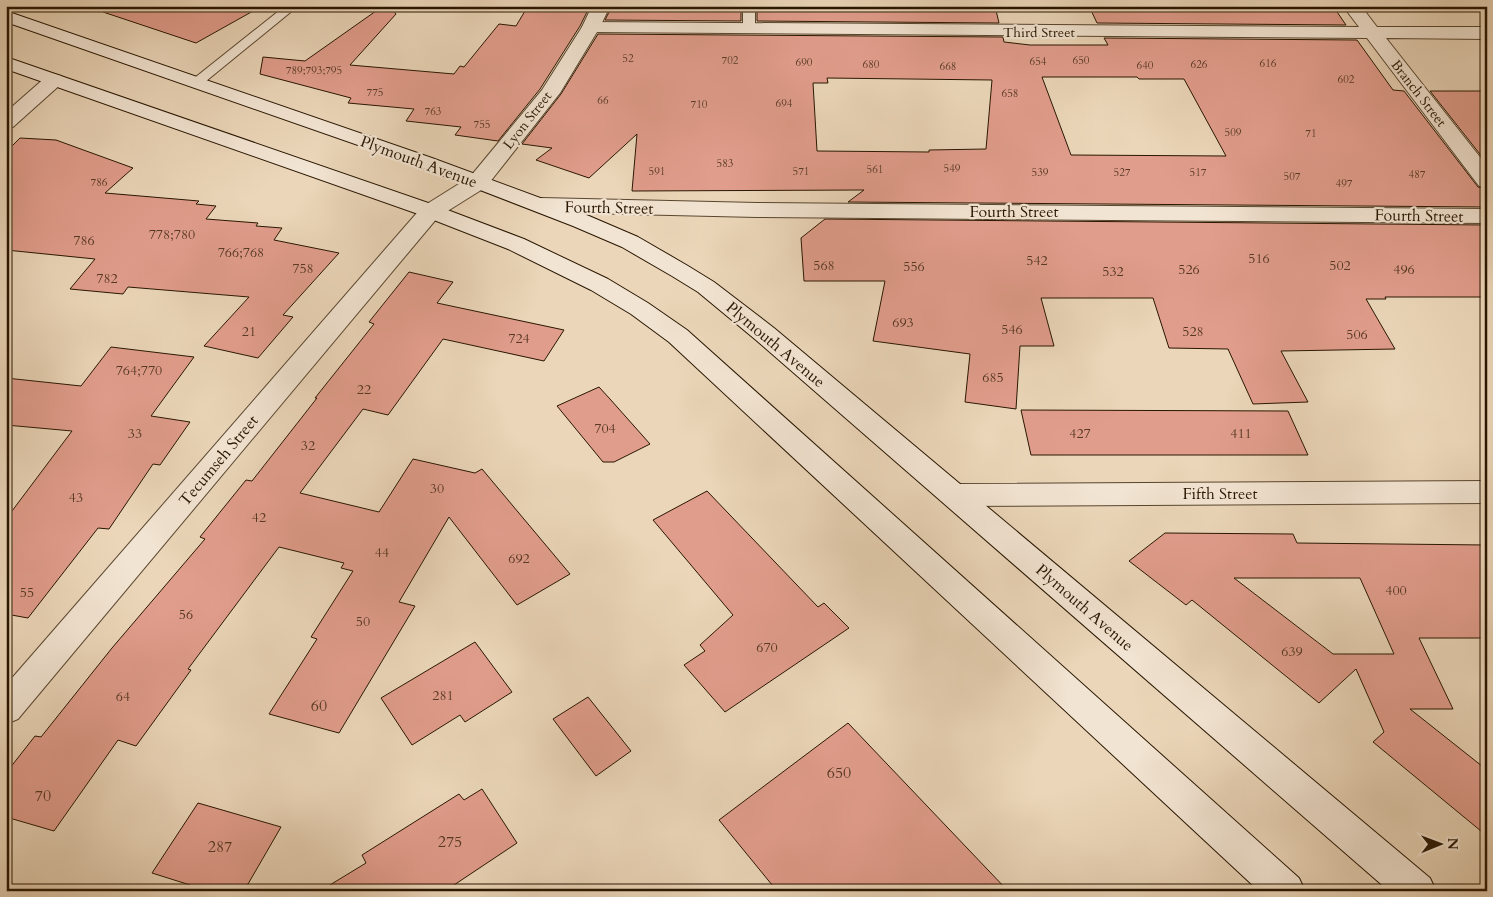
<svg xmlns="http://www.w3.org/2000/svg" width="1493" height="897" viewBox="0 0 1493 897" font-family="Cardo,serif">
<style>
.building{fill:#e19d8c;stroke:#281601;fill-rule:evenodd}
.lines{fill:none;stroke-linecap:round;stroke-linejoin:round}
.service-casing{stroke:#59462f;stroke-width:2}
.minor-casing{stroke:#59462f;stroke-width:2}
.tertiary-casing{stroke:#59462f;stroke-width:2}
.secondary-casing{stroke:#281601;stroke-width:2}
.service{fill:#f2e4d2;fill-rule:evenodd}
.minor{fill:#f2e4d2;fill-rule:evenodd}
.tertiary{fill:#f2e4d2;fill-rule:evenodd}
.secondary{fill:#f2e4d2;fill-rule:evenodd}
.labels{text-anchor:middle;stroke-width:4.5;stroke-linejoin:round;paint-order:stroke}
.far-number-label{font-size:11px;fill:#563824}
.far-street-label{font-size:14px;fill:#281601;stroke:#f2e4d2}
.number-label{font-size:14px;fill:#563824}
.street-label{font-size:16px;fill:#281601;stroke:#f2e4d2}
.near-number-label{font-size:16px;fill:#563824}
</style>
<rect width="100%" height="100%" fill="#ebd6b9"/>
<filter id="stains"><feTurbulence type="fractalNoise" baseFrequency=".004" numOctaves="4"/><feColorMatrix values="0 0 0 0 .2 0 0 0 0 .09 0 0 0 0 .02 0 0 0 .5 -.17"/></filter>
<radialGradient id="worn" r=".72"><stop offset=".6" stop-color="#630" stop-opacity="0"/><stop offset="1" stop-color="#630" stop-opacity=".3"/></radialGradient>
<g class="building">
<path d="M104,6H262L196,43L103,12Z"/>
<path d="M383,6H389L396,14L350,65L454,74L460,66L464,67L499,24L516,26L528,6H590L580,26L540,89L498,141L455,135L461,127L406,121L414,109L348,103L351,98L260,74L263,57L305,61Z"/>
<path d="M612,6H741V21L605,20Z"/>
<path d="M757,6H995L999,23L757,21Z"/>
<path d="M1089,6H1333L1346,25L1097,23Z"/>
<path d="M598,34L1003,37L1004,42L1030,45H1108L1104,38L1357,40L1393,90L1404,91L1478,187L1487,189V207L848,202L864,190L632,191L637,134L589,178L536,160L552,148L522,144L561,94ZM1042,77H1137L1139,79H1184L1226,156L1071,155ZM827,78L992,80L986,149L929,150V152L817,151L813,83H828Z"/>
<path d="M1430,91H1487V163Z"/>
<path d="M20,138L56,140L133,168L105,193L199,201L196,204L216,206L206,219L258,223L256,226L282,228L274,240L339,253L283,315L293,317L258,358L204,346L249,297L128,287L123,294L70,289L95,259L6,250V152Z"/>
<path d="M825,219L1487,225V297H1385L1386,299H1366L1395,349L1281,351L1308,402L1253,404L1228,349L1169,348L1153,298H1041L1054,346H1020L1016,409L965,402L970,354L873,341L885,281H804L801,238Z"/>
<path d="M409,272L453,282L437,303L564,330L544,361L443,339L388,415L363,409L300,493L379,512L413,459L475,473L482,469L570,574L517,605L449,517L399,602L415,606L339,733L269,714L317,639L311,637L353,571L341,568L344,563L279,547L188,669L191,670L136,746L118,740L54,831L6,817V773L35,736L41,737L112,648L205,539L200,537L246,480L252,481L317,398H315L374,324L369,322Z"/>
<path d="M111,347L194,357L151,416L190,422L160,465L153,464L109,529L98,528L28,618L6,614V519L72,431L6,425V378L81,386Z"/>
<path d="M599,387L610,399L650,444L614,462H603L557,406Z"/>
<path d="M1021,410L1288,411L1308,455H1031Z"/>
<path d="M707,491L818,607L824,603L849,628L725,712L684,665L705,651L700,645L733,615L653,520Z"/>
<path d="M1165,533L1293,534L1297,543L1487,545V638H1419L1453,709H1410L1487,770V836L1373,742L1384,732L1356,669L1319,703L1192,600L1186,605L1129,561ZM1234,578H1360L1394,654H1333Z"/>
<path d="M475,642L512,692L465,722L460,715L412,745L381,698Z"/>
<path d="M588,697L631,751L596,776L553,719Z"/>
<path d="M848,723L1008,891H777L719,820Z"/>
<path d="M482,789L517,843L445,891H320L366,863L362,855L459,794L464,800Z"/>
<path d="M198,803L281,827L244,891H209L152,873Z"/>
</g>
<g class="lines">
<defs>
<g id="service">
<path d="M285,6H298L200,86H192L190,83L192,80Z"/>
<path d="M743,6H755V29L753,31L749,32L743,29Z"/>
</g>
<g id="minor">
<path d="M1343,6H1361L1377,27H1487V39L1386,38L1487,166V187L1479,186L1367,38L591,32L585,31L582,27L585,23L591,22L1359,27Z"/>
<path d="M54,74L61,76L64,80L61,84L13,127L6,129V112L47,76Z"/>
<path d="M541,198L757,203L1487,209V223L757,217L541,212L533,210L530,205L533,200Z"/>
<path d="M430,205L438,207L441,212L438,217L18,719L6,724V685L422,207Z"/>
<path d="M1487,481V503L954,506L944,503L940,495L944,487L954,484Z"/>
</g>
<path id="tertiary" d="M592,6H610L600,27L560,93L486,187L438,217L430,219L422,217L419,212L422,207L470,177L542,90L582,27Z"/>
<g id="secondary">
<path d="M6,11L432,158L589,216L638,237L688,266L714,282L774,328L1430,878L1436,891H1389L756,340L698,292L672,276L622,247L573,226L418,166L6,22Z"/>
<path d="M6,57L437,206L524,239L608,279L648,303L687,330L1299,878L1305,891H1259L669,342L631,314L591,290L508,249L421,215L6,69Z"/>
</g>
</defs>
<use href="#service" class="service-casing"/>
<use href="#minor" class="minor-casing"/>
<use href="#tertiary" class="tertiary-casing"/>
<use href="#secondary" class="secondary-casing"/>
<use href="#service" class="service"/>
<use href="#minor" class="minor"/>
<use href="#tertiary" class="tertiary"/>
<use href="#secondary" class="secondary"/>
</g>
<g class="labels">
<g class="far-number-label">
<text x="628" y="62">52</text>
<text x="730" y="64">702</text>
<text x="1081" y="64">650</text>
<text x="1038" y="65">654</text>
<text x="804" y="66">690</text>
<text x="1268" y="67">616</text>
<text x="871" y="68">680</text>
<text x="1199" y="68">626</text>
<text x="1145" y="69">640</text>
<text x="948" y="70">668</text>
<text x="314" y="74">789;793;795</text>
<text x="1346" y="83">602</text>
<text x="375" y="96">775</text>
<text x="1010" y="97">658</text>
<text x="603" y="104">66</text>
<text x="784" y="107">694</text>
<text x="699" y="108">710</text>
<text x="433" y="115">763</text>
<text x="482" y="128">755</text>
<text x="1233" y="136">509</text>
<text x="1311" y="137">71</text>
<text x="725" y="167">583</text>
<text x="952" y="172">549</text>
<text x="875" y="173">561</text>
<text x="657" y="175">591</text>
<text x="801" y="175">571</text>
<text x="1040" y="176">539</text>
<text x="1122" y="176">527</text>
<text x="1198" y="176">517</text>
<text x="1417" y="178">487</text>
<text x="1292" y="180">507</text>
<text x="99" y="186">786</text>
<text x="1344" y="187">497</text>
</g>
<g class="far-street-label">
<text x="1039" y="37">Third Street</text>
<text transform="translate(1419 93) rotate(52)" y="5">Branch Street</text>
<text transform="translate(527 120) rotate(-52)" y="5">Lyon Street</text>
</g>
<g class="number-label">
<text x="172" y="239">778;780</text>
<text x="84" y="245">786</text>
<text x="241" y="257">766;768</text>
<text x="1259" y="263">516</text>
<text x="1037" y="265">542</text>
<text x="824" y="270">568</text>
<text x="1340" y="270">502</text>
<text x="914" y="271">556</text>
<text x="303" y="273">758</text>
<text x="1189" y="274">526</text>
<text x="1404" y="274">496</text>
<text x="1113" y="276">532</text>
<text x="107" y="283">782</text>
<text x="903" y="327">693</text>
<text x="1012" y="334">546</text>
<text x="249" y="336">21</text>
<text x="1193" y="336">528</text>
<text x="1357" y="339">506</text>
<text x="519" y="343">724</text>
<text x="139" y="375">764;770</text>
<text x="993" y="382">685</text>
<text x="364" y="394">22</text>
<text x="605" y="433">704</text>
<text x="135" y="438">33</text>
<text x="1080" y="438">427</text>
<text x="1241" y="438">411</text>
<text x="308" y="450">32</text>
<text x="437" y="493">30</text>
<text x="76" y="502">43</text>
<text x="259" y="522">42</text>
<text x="382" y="557">44</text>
<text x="519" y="563">692</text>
<text x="1396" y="595">400</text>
<text x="27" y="597">55</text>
<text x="186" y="619">56</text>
<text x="363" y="626">50</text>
<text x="767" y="652">670</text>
<text x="1292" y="656">639</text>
<text x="443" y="700">281</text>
<text x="123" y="701">64</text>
</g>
<g class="street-label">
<text transform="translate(419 161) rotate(20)" y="6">Plymouth Avenue</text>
<text transform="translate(609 207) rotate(1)" y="6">Fourth Street</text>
<text x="1014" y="217">Fourth Street</text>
<text transform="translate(1419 215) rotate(1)" y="6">Fourth Street</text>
<text transform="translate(776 344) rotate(40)" y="6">Plymouth Avenue</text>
<text transform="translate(218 460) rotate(-50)" y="6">Tecumseh Street</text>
<text x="1220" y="499">Fifth Street</text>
<text transform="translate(1085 607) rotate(41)" y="6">Plymouth Avenue</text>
</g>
<g class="near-number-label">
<text x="319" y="711">60</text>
<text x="839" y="778">650</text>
<text x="43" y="801">70</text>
<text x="450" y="847">275</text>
<text x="220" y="852">287</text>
</g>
</g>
<rect width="1493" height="897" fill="none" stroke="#ebd6b9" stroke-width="25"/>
<rect x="8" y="8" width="1478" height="882" fill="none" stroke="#281601" stroke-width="2.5"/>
<rect x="12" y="12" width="1468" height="872" fill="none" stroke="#281601"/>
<g transform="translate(1440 844) rotate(89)" stroke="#f2e4d2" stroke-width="4" paint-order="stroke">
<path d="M0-4L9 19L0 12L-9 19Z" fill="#281601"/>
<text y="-8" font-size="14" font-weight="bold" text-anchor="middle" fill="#281601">N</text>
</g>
<rect width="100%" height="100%" filter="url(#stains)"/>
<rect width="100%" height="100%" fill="url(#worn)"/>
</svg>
